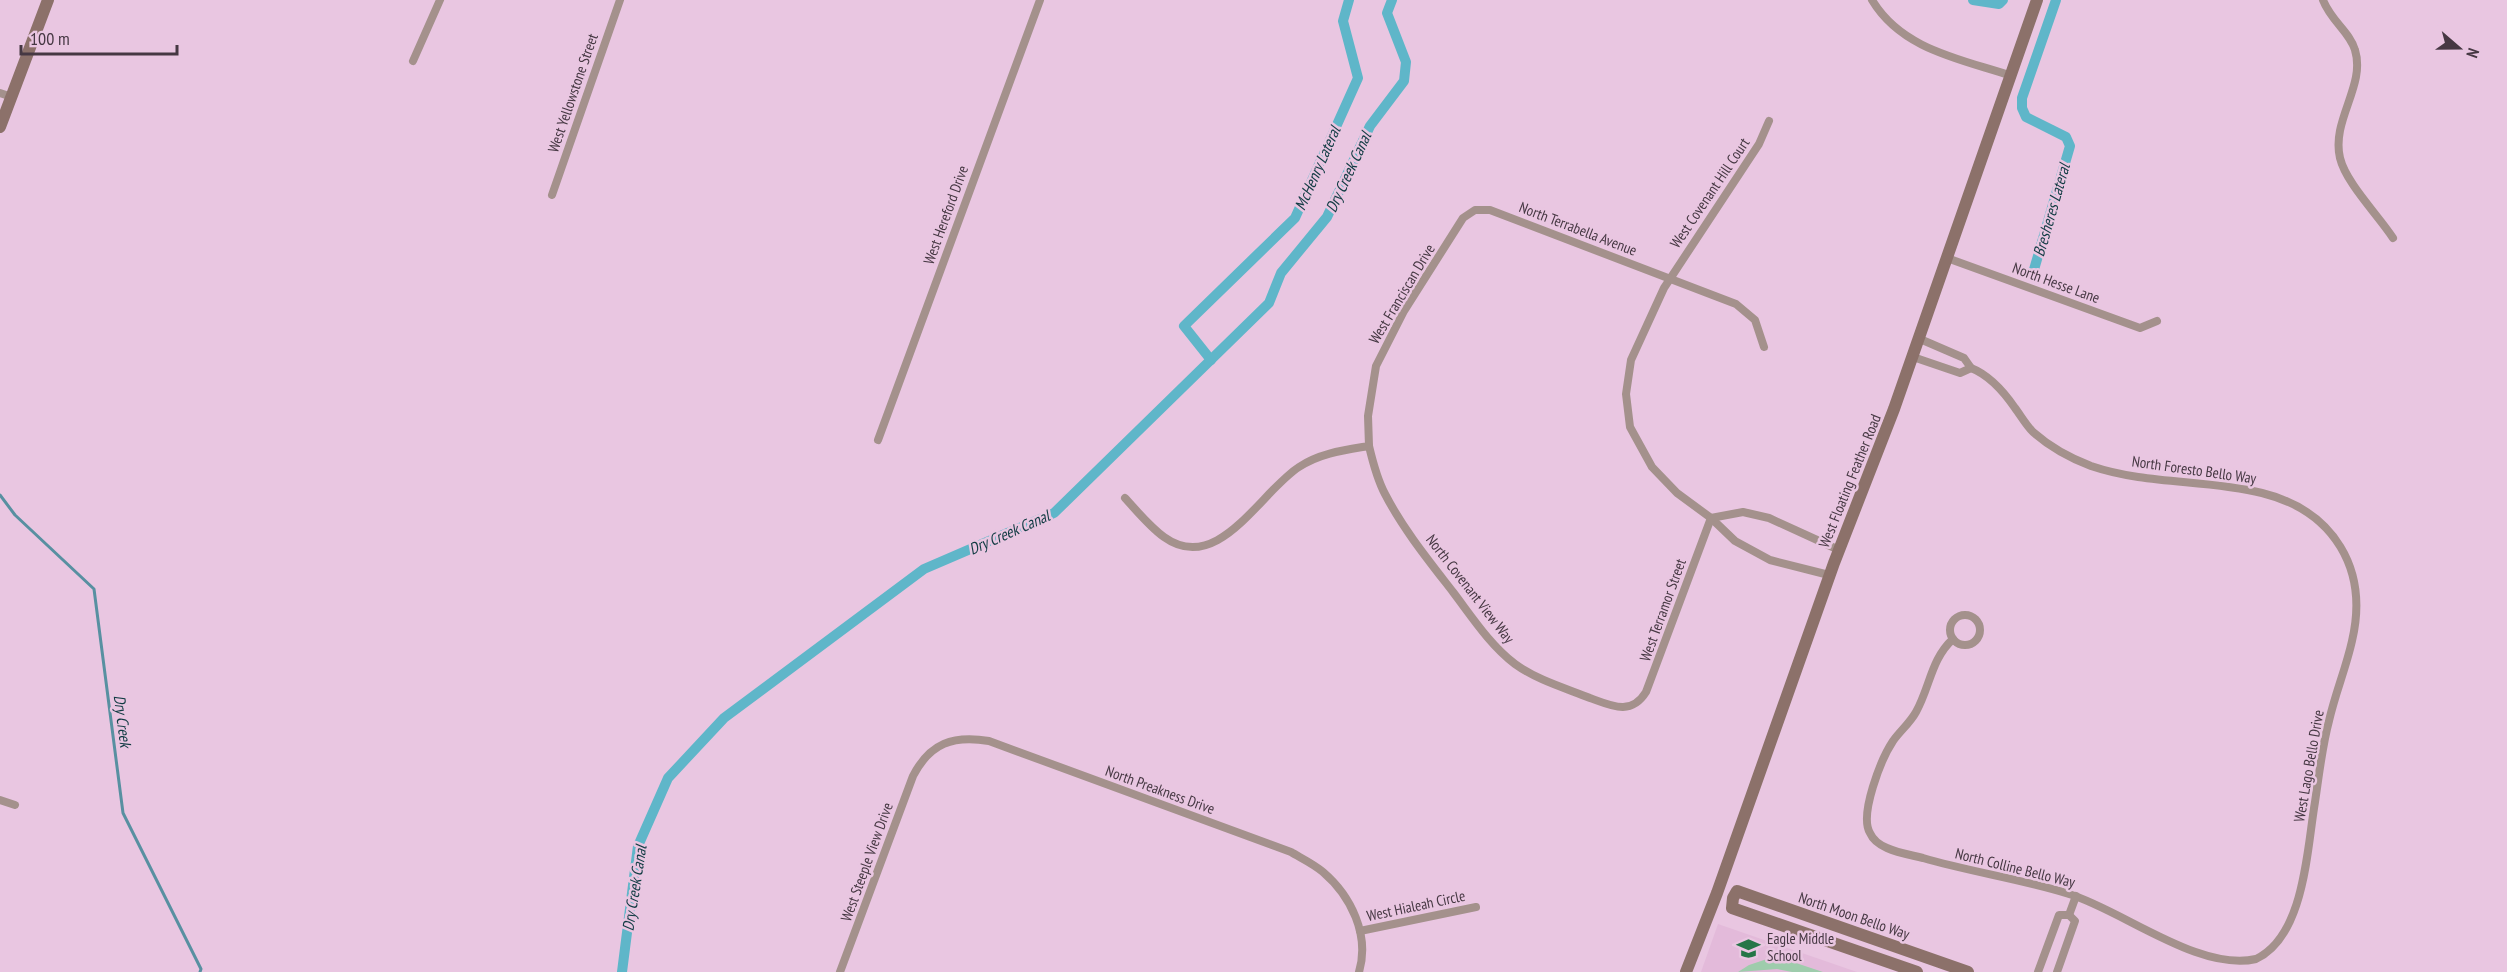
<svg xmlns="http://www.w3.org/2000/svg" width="2507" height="972" viewBox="0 0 2507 972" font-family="'PT Sans Narrow',sans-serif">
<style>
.built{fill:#e3bada}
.grass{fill:#9eccac}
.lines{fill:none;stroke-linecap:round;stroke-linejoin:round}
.stream{stroke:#5890a1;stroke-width:3}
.canal{stroke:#5fb6c9;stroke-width:10}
.street{stroke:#a4918c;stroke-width:8}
.secondary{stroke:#8c716a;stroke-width:12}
.labels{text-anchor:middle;stroke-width:5;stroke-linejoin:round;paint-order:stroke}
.street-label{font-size:15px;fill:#463843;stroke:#e9c6e1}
.poi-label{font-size:15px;fill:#463843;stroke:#e9c6e1;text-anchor:start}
.water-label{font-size:16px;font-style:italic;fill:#113b43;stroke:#e9c6e1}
</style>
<rect width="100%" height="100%" fill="#e9c6e1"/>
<path class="built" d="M1718,924L1857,972H1701Z"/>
<path class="grass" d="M1767,959L1787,960L1823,972H1792L1777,969L1738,972L1749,965Z"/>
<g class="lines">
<path class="stream" d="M0,495L15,515L94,589L123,813L201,969L200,972"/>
<g class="canal">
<path d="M1973,0L1999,4L2003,0"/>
<path d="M2033,273L2070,146L2066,137L2026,117L2022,108V98L2056,0"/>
<path d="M1211,360L1184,326L1295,218L1358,78L1343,21L1349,0"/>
<path d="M622,972L638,846L668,778L724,718L924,569L1054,513L1269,303L1281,273L1327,217L1370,126L1404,81L1406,62L1387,13L1392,0"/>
</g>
<g class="street">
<path d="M1872,0C1902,50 1961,59 2012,76"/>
<path d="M2323,0C2331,21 2350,32 2355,50C2366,86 2331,120 2340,158C2346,183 2378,215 2393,238"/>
<path d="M413,61L440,0"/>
<path d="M0,93L12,97"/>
<path d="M1769,121L1759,144L1664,288L1631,360L1626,394L1630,427L1652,467L1677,493L1711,518L1735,541L1770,560L1829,575"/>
<path d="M552,195L620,0"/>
<path d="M1947,258L2140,328L2157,321"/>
<path d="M1913,357L1960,373L1971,368L1964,358L1920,339"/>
<path d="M878,440L1040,0"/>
<path d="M1369,446C1373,463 1377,479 1385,494C1403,529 1429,561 1453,592C1472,617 1490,645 1515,664C1537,680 1565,688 1590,698C1612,706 1631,716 1646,692L1711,518"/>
<path d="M1125,498C1137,511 1150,527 1164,537C1218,576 1260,492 1299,467C1320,453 1345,450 1369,446L1368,416L1376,366L1404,311L1463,218L1475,210H1490L1736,304L1755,320L1764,347"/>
<path d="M1711,518L1743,512L1769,518L1839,550"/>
<circle cx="1965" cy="630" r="15"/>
<path d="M1953,639C1931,659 1930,687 1916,712C1910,723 1900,731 1893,741C1881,759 1859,815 1870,833C1873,840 1880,845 1887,848C1898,853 1911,855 1923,858C1971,872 2021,879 2069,894C2122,910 2199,972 2256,959C2305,936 2307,848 2315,802C2319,775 2322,747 2329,721C2335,694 2346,668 2352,641C2369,569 2334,511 2262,493C2205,479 2147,485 2091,466C2070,458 2050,447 2033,432C2026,425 2021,416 2015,408C2004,392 1989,375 1971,368"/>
<path d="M0,800L15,805"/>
<path d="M2069,915L2076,896"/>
<path d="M1360,931L1476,907"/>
<path d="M840,972L913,776C930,743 953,735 989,741L1291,852C1301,858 1314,864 1323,872C1351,896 1370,935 1359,972"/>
<path d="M2038,972L2059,915H2069"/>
<path d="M2057,972L2075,921L2069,915"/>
</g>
<g class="secondary">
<path d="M0,127L48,0"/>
<path d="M1686,972L1717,893L1834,563L1894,409L2037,0"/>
<path d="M1917,972L1732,908L1733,898L1737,891L1968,972"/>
</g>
</g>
<defs>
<symbol id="school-bare" viewBox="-9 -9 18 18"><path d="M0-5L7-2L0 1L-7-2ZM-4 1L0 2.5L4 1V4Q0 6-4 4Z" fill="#257647" stroke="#e9c6e1" stroke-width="2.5" paint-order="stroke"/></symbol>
</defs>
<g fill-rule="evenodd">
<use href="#school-bare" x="1732" y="932" width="33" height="33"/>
</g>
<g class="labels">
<g class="street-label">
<text transform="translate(573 93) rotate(-71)" y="5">West Yellowstone Street</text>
<text transform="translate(1710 193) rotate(-56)" y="5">West Covenant Hill Court</text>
<text transform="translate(946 215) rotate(-70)" y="5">West Hereford Drive</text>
<text transform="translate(1578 229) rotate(21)" y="5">North Terrabella Avenue</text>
<text transform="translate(2056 283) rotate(20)" y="5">North Hesse Lane</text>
<text transform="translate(1402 294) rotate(-59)" y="5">West Franciscan Drive</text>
<text transform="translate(2194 470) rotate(8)" y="5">North Foresto Bello Way</text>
<text transform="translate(1850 481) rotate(-68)" y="5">West Floating Feather Road</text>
<text transform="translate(1470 589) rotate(52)" y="5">North Covenant View Way</text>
<text transform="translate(1663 610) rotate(-70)" y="5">West Terramor Street</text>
<text transform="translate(2309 766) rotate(-80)" y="5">West Lago Bello Drive</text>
<text transform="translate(1160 790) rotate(20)" y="5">North Preakness Drive</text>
<text transform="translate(867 862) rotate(-70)" y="5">West Steeple View Drive</text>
<text transform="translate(2015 868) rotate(14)" y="5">North Colline Bello Way</text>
<text transform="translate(1416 906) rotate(-12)" y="5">West Hialeah Circle</text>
<text transform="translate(1854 916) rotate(19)" y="5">North Moon Bello Way</text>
</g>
<g class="poi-label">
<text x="1767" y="944">Eagle Middle<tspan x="1767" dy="17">School</tspan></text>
</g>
<g class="water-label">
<text transform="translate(1317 168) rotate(-66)" y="6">McHenry Lateral</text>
<text transform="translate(1348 172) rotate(-65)" y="6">Dry Creek Canal</text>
<text transform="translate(2051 210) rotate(-74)" y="6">Bresheres Lateral</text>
<text transform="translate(1009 532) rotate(-24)" y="6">Dry Creek Canal</text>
<text transform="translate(123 721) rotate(83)" y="6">Dry Creek</text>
<text transform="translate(634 888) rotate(-81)" y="6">Dry Creek Canal</text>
</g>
</g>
<g transform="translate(2459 48) rotate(110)" stroke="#e9c6e1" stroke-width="4.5" paint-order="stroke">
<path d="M0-4.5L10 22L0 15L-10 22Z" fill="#463843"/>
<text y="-9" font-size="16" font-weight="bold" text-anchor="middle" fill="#463843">N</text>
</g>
<path d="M21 45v9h156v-9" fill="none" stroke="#463843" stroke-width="3"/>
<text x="30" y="45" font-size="18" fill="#463843" stroke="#e9c6e1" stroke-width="4.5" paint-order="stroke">100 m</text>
</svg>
